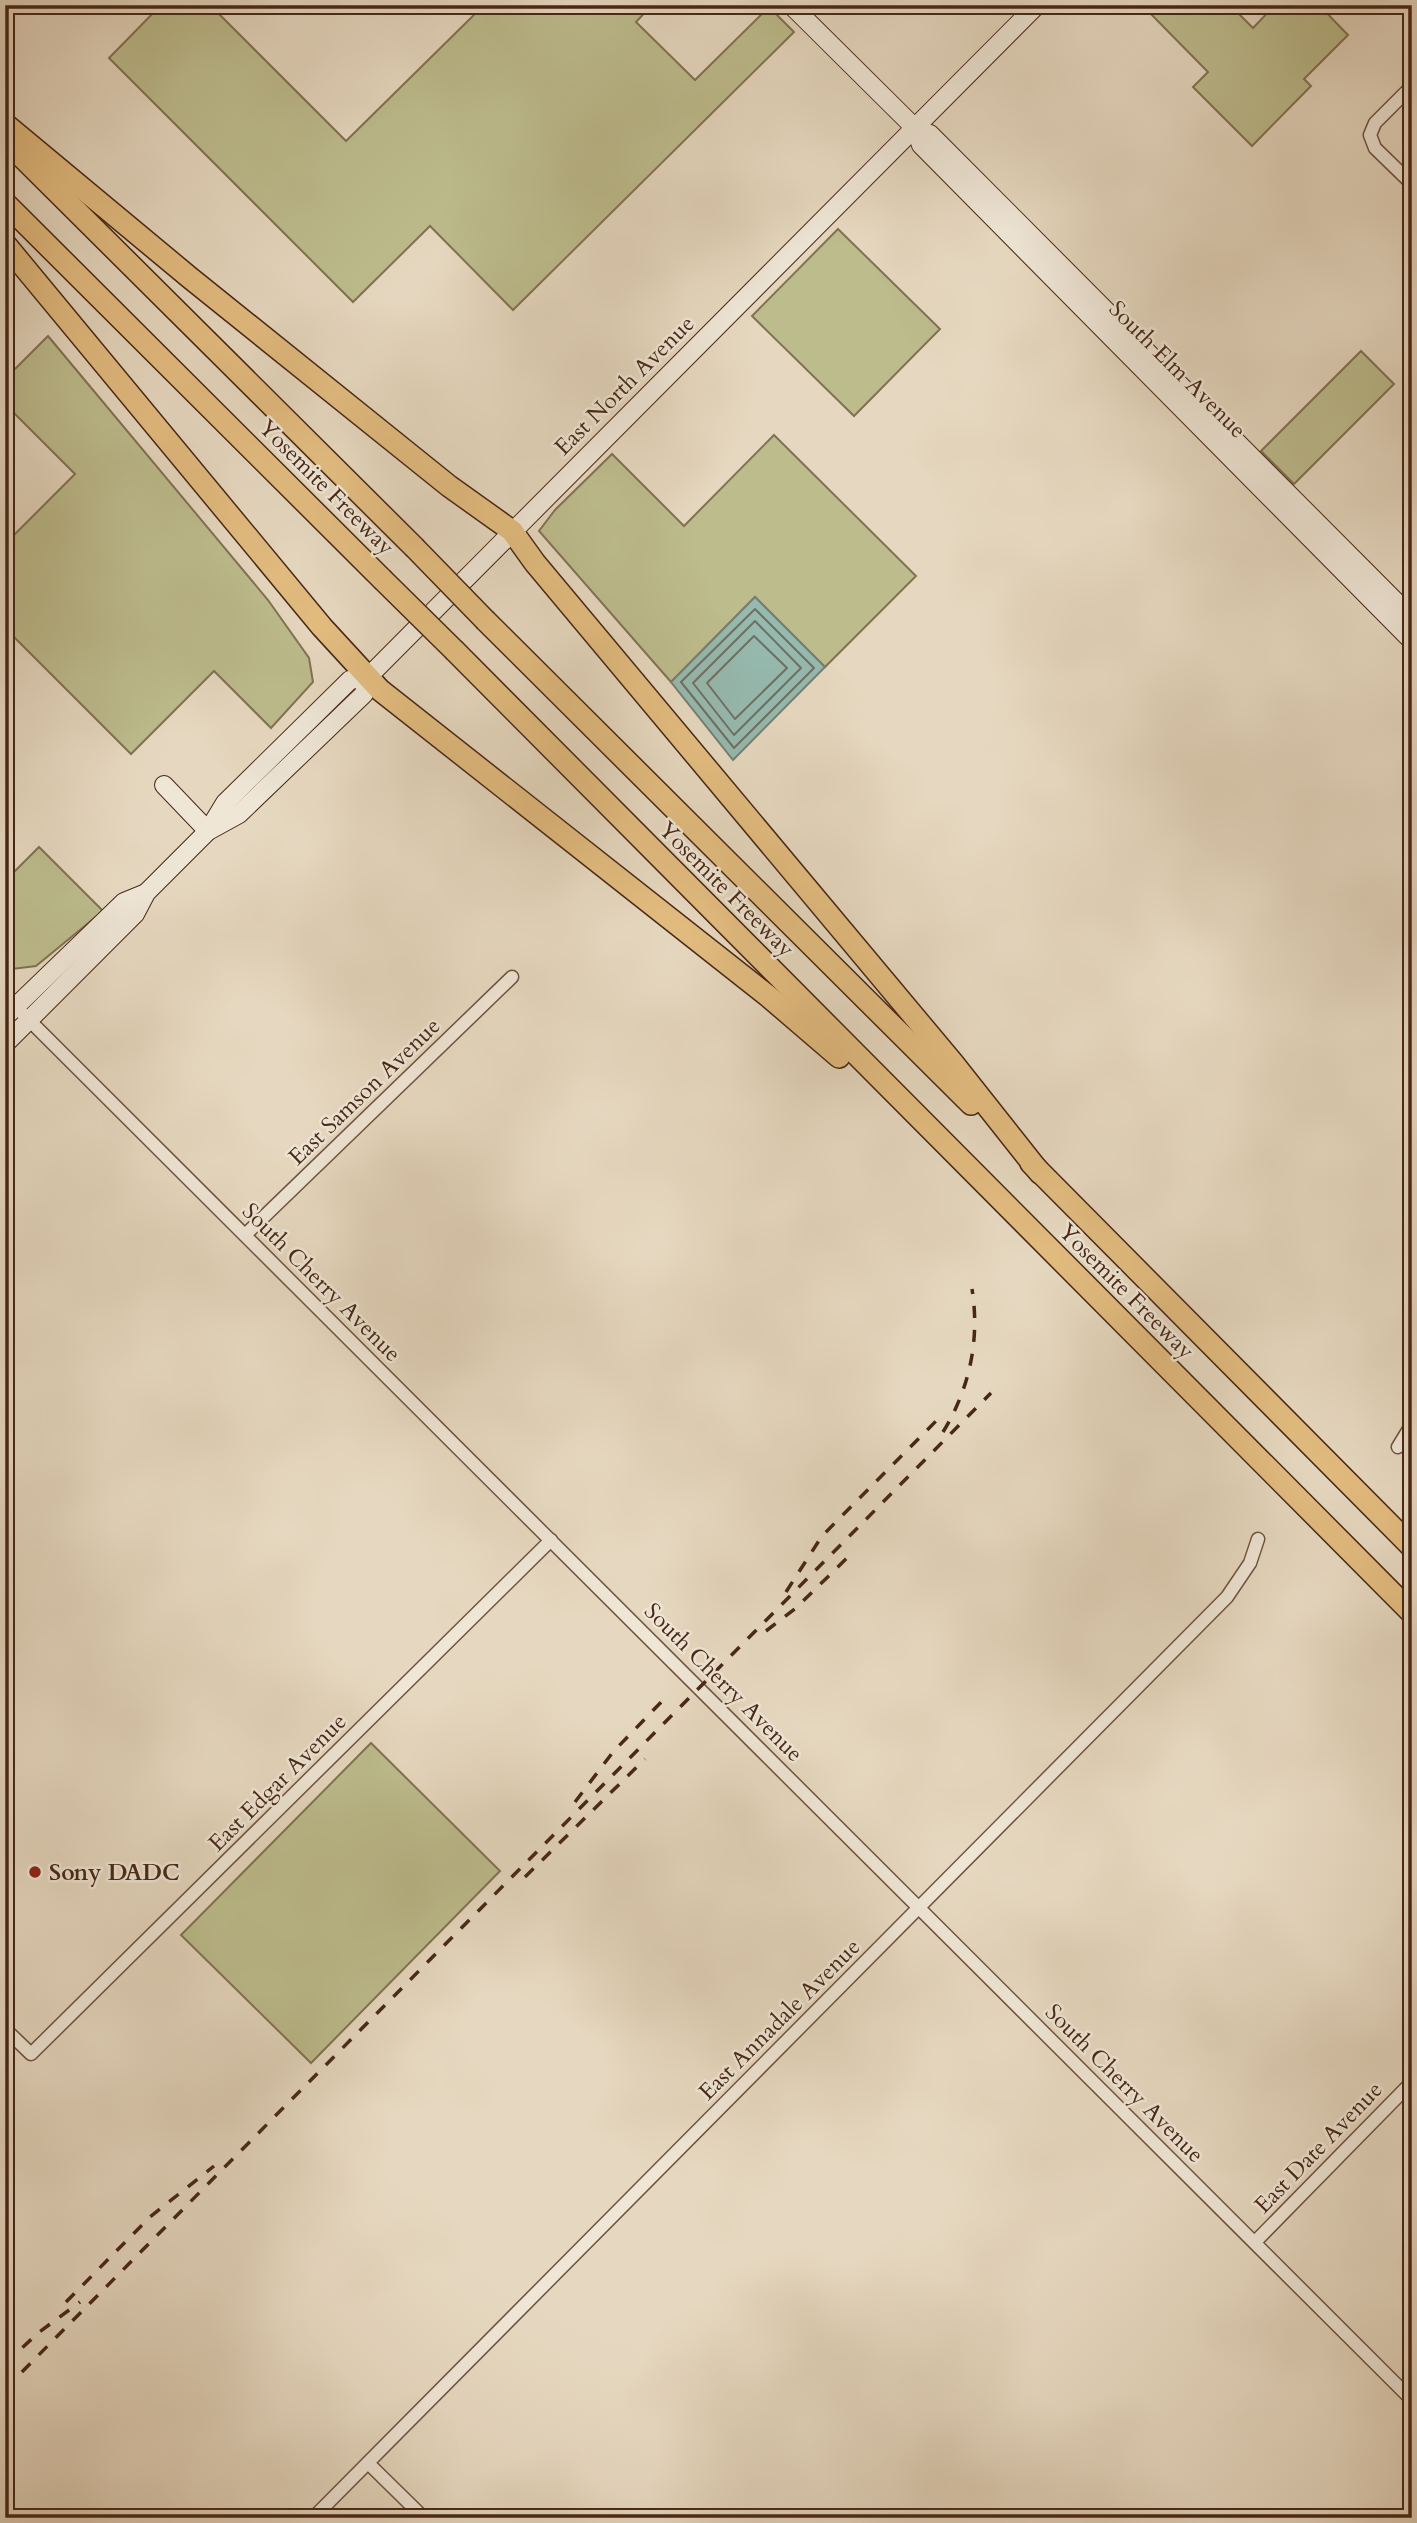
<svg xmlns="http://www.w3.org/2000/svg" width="1417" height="2523" viewBox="0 0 1417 2523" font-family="Cardo,serif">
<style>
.green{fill:#bdbc8d;stroke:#827252;stroke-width:2}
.water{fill:#96bab0;stroke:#767f73;stroke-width:2}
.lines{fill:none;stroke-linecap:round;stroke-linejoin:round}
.shore{stroke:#6e7064;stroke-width:2}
.street-casing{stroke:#6f5341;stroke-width:15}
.secondary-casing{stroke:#472717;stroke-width:20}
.highway-casing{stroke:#472717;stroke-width:24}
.street{stroke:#efe6d6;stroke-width:12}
.secondary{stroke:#efe6d6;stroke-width:18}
.highway{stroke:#e3bc80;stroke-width:21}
.rail{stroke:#472717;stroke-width:3.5;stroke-dasharray:12 12;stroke-linecap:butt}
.highway-bridge-casing{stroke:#472717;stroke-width:24;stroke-linecap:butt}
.highway-bridge{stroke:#e3bc80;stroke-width:21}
.poi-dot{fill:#8f2418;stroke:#efe6d6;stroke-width:2.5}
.labels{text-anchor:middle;stroke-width:5;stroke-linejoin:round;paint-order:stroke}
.street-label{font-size:23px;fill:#472717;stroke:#efe6d6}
.poi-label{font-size:23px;font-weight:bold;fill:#472717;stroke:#efe6d6;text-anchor:start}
</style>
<rect width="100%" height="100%" fill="#e6d8c0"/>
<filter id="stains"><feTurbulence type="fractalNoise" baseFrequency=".00286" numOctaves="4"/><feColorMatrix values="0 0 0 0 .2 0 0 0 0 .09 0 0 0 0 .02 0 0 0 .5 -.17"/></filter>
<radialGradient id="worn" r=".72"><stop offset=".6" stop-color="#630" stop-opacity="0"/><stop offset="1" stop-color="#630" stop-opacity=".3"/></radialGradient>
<g class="green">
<path d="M161,5H210L346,141L484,5H652L636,22L695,80L769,7L794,32L513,310L430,226L353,302L109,58Z"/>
<path d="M1142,5H1230L1253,28L1275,5H1319L1348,35L1304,79L1311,86L1252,146L1193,87L1208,72Z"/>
<path d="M838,229L940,329L854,416L752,316Z"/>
<path d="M48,336L268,600L309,658L313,682L271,728L214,671L131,754L5,628V544L75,474L5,404V379Z"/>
<path d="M1361,351L1394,384L1294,484L1261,451Z"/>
<path d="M774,435L916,576L825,667L755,597L671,682L539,531L555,510L612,454L684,526Z"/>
<path d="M39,847L103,911L36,966L12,969L5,963V881Z"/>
<path d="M371,1743L500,1871L311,2063L181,1935Z"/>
</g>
<path class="water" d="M755,597L825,667L733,760L671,682Z"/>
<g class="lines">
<g class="shore">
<path d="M755,609L814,668L734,748L681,682Z"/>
<path d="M755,621L801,668L734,735L693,683Z"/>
<path d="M754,636L787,668L735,719L707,683Z"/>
</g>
<defs>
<g id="street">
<path d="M1412,86L1375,123L1370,135L1375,148L1412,184"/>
<path d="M5,996L1412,2400"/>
<path d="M245,1235L512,977"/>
<path d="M1398,1447L1412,1424"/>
<path d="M5,2029L31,2054L551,1540"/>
<path d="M1255,2242L1412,2082"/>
<path d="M368,2463L424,2518"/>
<path d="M313,2518L1227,1597L1250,1563L1258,1539"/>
</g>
<g id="secondary">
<path d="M791,5L915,128L930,134L1412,618"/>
<path d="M915,128L921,145L1412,641"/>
<path d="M164,785L208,831L239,814L364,694L368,677L1037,5"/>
<path d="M5,1017L124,902L146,893"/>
<path d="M5,1044L135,914L146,893L208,831L225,803L350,680L368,677"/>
</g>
<g id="highway">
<path d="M5,124L189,277L449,486L512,531L535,563L953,1063L1040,1173"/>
<path d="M16,151L414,547"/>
<path d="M5,203L382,579"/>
<path d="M5,244L322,627L380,690L768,996L839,1057"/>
<path d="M486,621L971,1104"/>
<path d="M455,651L1412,1613"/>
<path d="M1031,1163L1412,1547"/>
</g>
</defs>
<use href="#street" class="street-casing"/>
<use href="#secondary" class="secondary-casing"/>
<use href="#highway" class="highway-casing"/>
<use href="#street" class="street"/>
<use href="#secondary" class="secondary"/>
<use href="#highway" class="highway"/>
<g class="rail">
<path d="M943,1432C970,1388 980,1339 972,1289"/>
<path d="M786,1592L822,1536L942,1415"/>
<path d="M766,1631L796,1608L848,1557"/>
<path d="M575,1802L613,1752L668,1695"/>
<path d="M525,1877L645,1759"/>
<path d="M66,2302L150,2217L214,2166"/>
<path d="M5,2364L38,2333L80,2302"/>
<path d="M5,2389L991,1393"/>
</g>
<defs>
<g id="highway-bridge">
<path d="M414,547L486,621"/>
<path d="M382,579L455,651"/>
</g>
</defs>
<use href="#highway-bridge" class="highway-bridge-casing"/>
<use href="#highway-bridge" class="highway-bridge"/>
</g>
<circle class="poi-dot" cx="35" cy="1872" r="7"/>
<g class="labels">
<g class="street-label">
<text transform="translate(1178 369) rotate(45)" y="8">South Elm Avenue</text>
<text transform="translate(624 385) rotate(-45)" y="8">East North Avenue</text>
<text transform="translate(327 487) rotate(45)" y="8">Yosemite Freeway</text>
<text transform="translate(727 889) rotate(45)" y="8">Yosemite Freeway</text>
<text transform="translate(364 1091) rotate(-44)" y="8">East Samson Avenue</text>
<text transform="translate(322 1282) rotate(45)" y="8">South Cherry Avenue</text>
<text transform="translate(1127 1291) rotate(45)" y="8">Yosemite Freeway</text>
<text transform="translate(724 1682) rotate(45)" y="8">South Cherry Avenue</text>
<text transform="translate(277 1782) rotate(-45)" y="8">East Edgar Avenue</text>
<text transform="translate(779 2019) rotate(-45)" y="8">East Annadale Avenue</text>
<text transform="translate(1125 2083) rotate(45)" y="8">South Cherry Avenue</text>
<text transform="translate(1318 2147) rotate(-46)" y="8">East Date Avenue</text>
</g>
<g class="poi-label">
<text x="49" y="1880">Sony DADC</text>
</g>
</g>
<rect width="1417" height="2523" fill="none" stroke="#e6d8c0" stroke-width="28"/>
<rect x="7" y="7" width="1403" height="2509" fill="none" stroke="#472717" stroke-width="3.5"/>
<rect x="14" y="14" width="1389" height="2495" fill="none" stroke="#472717" stroke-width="2"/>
<rect width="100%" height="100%" filter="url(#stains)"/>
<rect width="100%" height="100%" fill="url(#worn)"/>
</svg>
